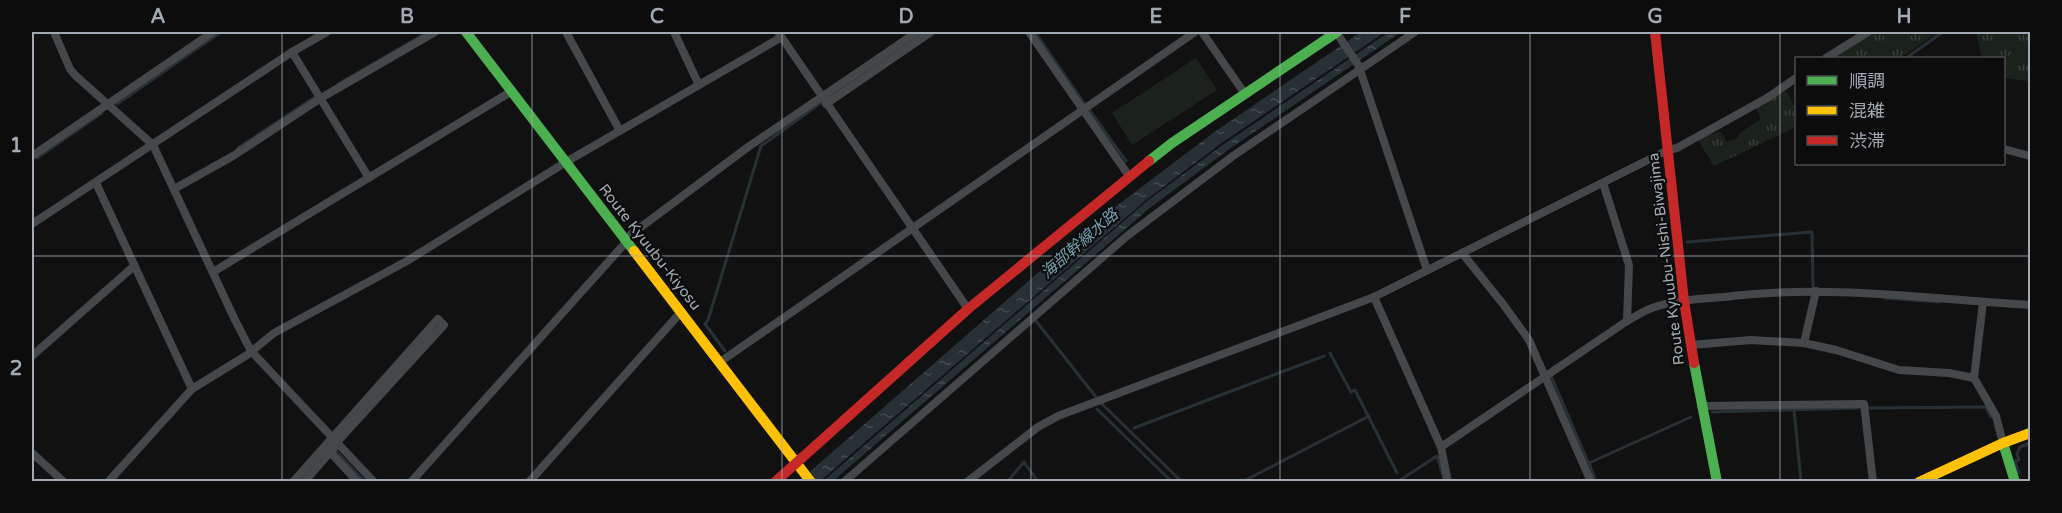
<svg xmlns="http://www.w3.org/2000/svg" width="2062" height="513" viewBox="0 0 2062 513" font-family="'Varela Round','Noto Sans JP',sans-serif">
<style>
.grass{fill:url(#grass-tufts)}
.green{fill:#1b221c}
.water{fill:url(#water-ripples)}
.lines{fill:none;stroke-linecap:round;stroke-linejoin:round}
.stream{stroke:#273135;stroke-width:3}
.street{stroke:#45484a;stroke-width:8}
.fast{stroke:#4caf50;stroke-width:10}
.slow{stroke:#ffc107;stroke-width:10}
.jam{stroke:#c62828;stroke-width:10}
.grid{fill:none;stroke:#a1aab3;stroke-width:1.5;stroke-opacity:0.55}
.labels{text-anchor:middle;stroke-width:4.5;stroke-linejoin:round;paint-order:stroke}
.street-label{font-size:15px;fill:#a1aab3;stroke:#0c0c0d}
.water-label{font-size:16px;font-style:italic;fill:#77a0b0;stroke:#0c0c0d}
.neatline{fill:none;stroke:#a1aab3;stroke-width:2}
.grid-label{font-size:20px;text-anchor:middle;font-weight:bold;fill:#a1aab3}
</style>
<defs>
<pattern id="grass-tufts" width="24" height="20" patternUnits="userSpaceOnUse" patternTransform="scale(1.5)"><rect width="24" height="20" fill="#1b221c"/><path d="M3 7l-1-3M5 7V3M7 7l1-3M15 17l-1-3M17 17v-4M19 17l1-3" fill="none" stroke="#393f3b"/></pattern>
<pattern id="water-ripples" width="26" height="14" patternUnits="userSpaceOnUse" patternTransform="scale(1.5)"><rect width="26" height="14" fill="#273135"/><path d="M2 4q2-2 4 0t4 0M15 11q2-2 4 0t4 0" fill="none" stroke="#434c50"/></pattern>
</defs>
<rect width="100%" height="100%" fill="#111112"/>
<g class="grass">
<path d="M1873,32H1939L1900,58H1832Z"/>
<path d="M1976,32H2030L2029,81L2004,78V58H1982Z"/>
<path d="M1783,91L1787,92L1796,110V127L1714,166L1698,140L1700,138L1718,132H1721L1727,142L1738,138L1740,133L1761,119L1756,107Z"/>
</g>
<path class="green" d="M1196,58L1217,90L1132,145L1112,113Z"/>
<g class="water">
<path d="M1361,32H1385L1223,142L1146,200L820,481L798,482L1102,217L1213,133Z"/>
<path d="M1389,32H1401L1228,150L1151,207L833,481L822,482L1147,201L1224,144Z"/>
</g>
<g class="lines">
<g class="stream">
<path d="M1035,32L1084,103"/>
<path d="M1906,58L1943,32"/>
<path d="M338,84L428,32"/>
<path d="M827,98L925,32"/>
<path d="M117,104L221,32"/>
<path d="M1090,111L1126,161"/>
<path d="M238,148L315,97"/>
<path d="M37,158L102,113"/>
<path d="M1687,242L1812,232L1813,287"/>
<path d="M1885,298L1939,302"/>
<path d="M1036,321L1096,397"/>
<path d="M725,351L705,324L708,320L761,146L822,102"/>
<path d="M1330,353L1351,392L1355,390L1397,473"/>
<path d="M402,365L433,330"/>
<path d="M1551,376L1588,462"/>
<path d="M1101,403L1182,482"/>
<path d="M1868,408L1986,407L1991,417"/>
<path d="M1097,409L1172,482"/>
<path d="M1794,409L1801,482"/>
<path d="M1712,412L1857,408"/>
<path d="M1134,428L1324,356"/>
<path d="M333,448L365,482"/>
<path d="M2019,473L2015,461L2019,460L2017,454L2020,447L2030,443"/>
<path d="M1007,482L1024,462L1038,482"/>
<path d="M1242,482L1369,416"/>
<path d="M1397,482L1437,456L1445,482"/>
<path d="M1596,482L1589,463L1691,417"/>
</g>
<g class="street">
<path d="M54,32L70,69L75,75L153,145L235,320L251,351L374,482"/>
<path d="M566,32L620,131"/>
<path d="M674,32L699,85"/>
<path d="M778,32L968,309"/>
<path d="M1029,32L1129,176"/>
<path d="M1202,32L1245,94"/>
<path d="M1336,32L1361,69"/>
<path d="M292,52L369,178"/>
<path d="M1826,58L1868,32"/>
<path d="M1360,70L1427,270"/>
<path d="M826,104L931,32"/>
<path d="M2004,149L2030,156"/>
<path d="M32,156L213,32"/>
<path d="M96,183L192,389"/>
<path d="M1603,183L1629,265L1627,321"/>
<path d="M174,189L233,156L321,98L435,32"/>
<path d="M32,224L292,52L327,32"/>
<path d="M625,239L748,147L917,32"/>
<path d="M1462,253L1503,304L1529,340L1591,482"/>
<path d="M213,272L512,91"/>
<path d="M1374,297L1441,447L1448,482"/>
<path d="M1983,302L1974,378L1996,416L2003,443"/>
<path d="M1804,343L1816,291"/>
<path d="M1691,345L1751,340L1804,343L1836,350L1899,370L1949,373L1974,378"/>
<path d="M32,356L134,266"/>
<path d="M720,362L1195,32"/>
<path d="M1701,406L1864,404L1873,482"/>
<path d="M1441,447L1627,321C1635,317 1643,311 1652,308C1674,300 1700,299 1724,297C1826,284 1928,299 2030,305"/>
<path d="M330,452L358,482"/>
<path d="M32,453L64,482"/>
<path d="M108,482L192,389L247,355L274,333L407,261L566,162L780,38"/>
<path d="M293,482L438,319L444,325L337,442"/>
<path d="M304,482L338,443"/>
<path d="M411,482L627,241"/>
<path d="M529,482L681,312"/>
<path d="M844,482L1127,236L1233,156L1415,32"/>
<path d="M967,482L1038,427L1058,416L1374,297L1668,150L1677,148L1767,98L1796,78"/>
</g>
<g class="fast">
<path d="M466,32L634,251"/>
<path d="M1149,161L1172,143L1337,32"/>
<path d="M1694,363L1717,482"/>
<path d="M2003,443L2015,482"/>
</g>
<g class="slow">
<path d="M634,251L811,482"/>
<path d="M1919,482L2003,443L2030,433"/>
</g>
<g class="jam">
<path d="M1655,32L1684,301L1694,363"/>
<path d="M775,482L968,309L1149,161"/>
</g>
</g>
<path class="grid" d="M282,32V482M532,32V482M782,32V482M1031,32V482M1280,32V482M1530,32V482M1780,32V482M32,256H2030"/>
<g class="labels">
<g class="street-label">
<text transform="translate(650 247) rotate(52)" y="5">Route Kyuubu-Kiyosu</text>
<text transform="translate(1666 259) rotate(-97)" y="5">Route Kyuubu-Nishi-Biwajima</text>
</g>
<g class="water-label">
<text transform="translate(1079 243) rotate(-41)" y="6">海部幹線水路</text>
</g>
</g>
<rect width="2062" height="513" fill="none" stroke="#0c0c0d" stroke-width="66"/>
<rect x="1795" y="57" width="210" height="108" fill="#0c0c0d" stroke="#484b4f" stroke-width="1.5"/>
<rect x="1807" y="76" width="30" height="9" fill="#4caf50" stroke="#484b4f" stroke-width="1.5"/>
<text x="1849" y="87" font-size="18" fill="#a1aab3">順調</text>
<rect x="1807" y="106" width="30" height="9" fill="#ffc107" stroke="#484b4f" stroke-width="1.5"/>
<text x="1849" y="117" font-size="18" fill="#a1aab3">混雑</text>
<rect x="1807" y="136" width="30" height="9" fill="#c62828" stroke="#484b4f" stroke-width="1.5"/>
<text x="1849" y="147" font-size="18" fill="#a1aab3">渋滞</text>
<rect x="33" y="33" width="1996" height="447" class="neatline"/>
<g class="grid-label">
<text x="158" y="23">A</text>
<text x="407" y="23">B</text>
<text x="657" y="23">C</text>
<text x="906" y="23">D</text>
<text x="1156" y="23">E</text>
<text x="1405" y="23">F</text>
<text x="1655" y="23">G</text>
<text x="1904" y="23">H</text>
<text x="16" y="152">1</text>
<text x="16" y="375">2</text>
</g>
</svg>
